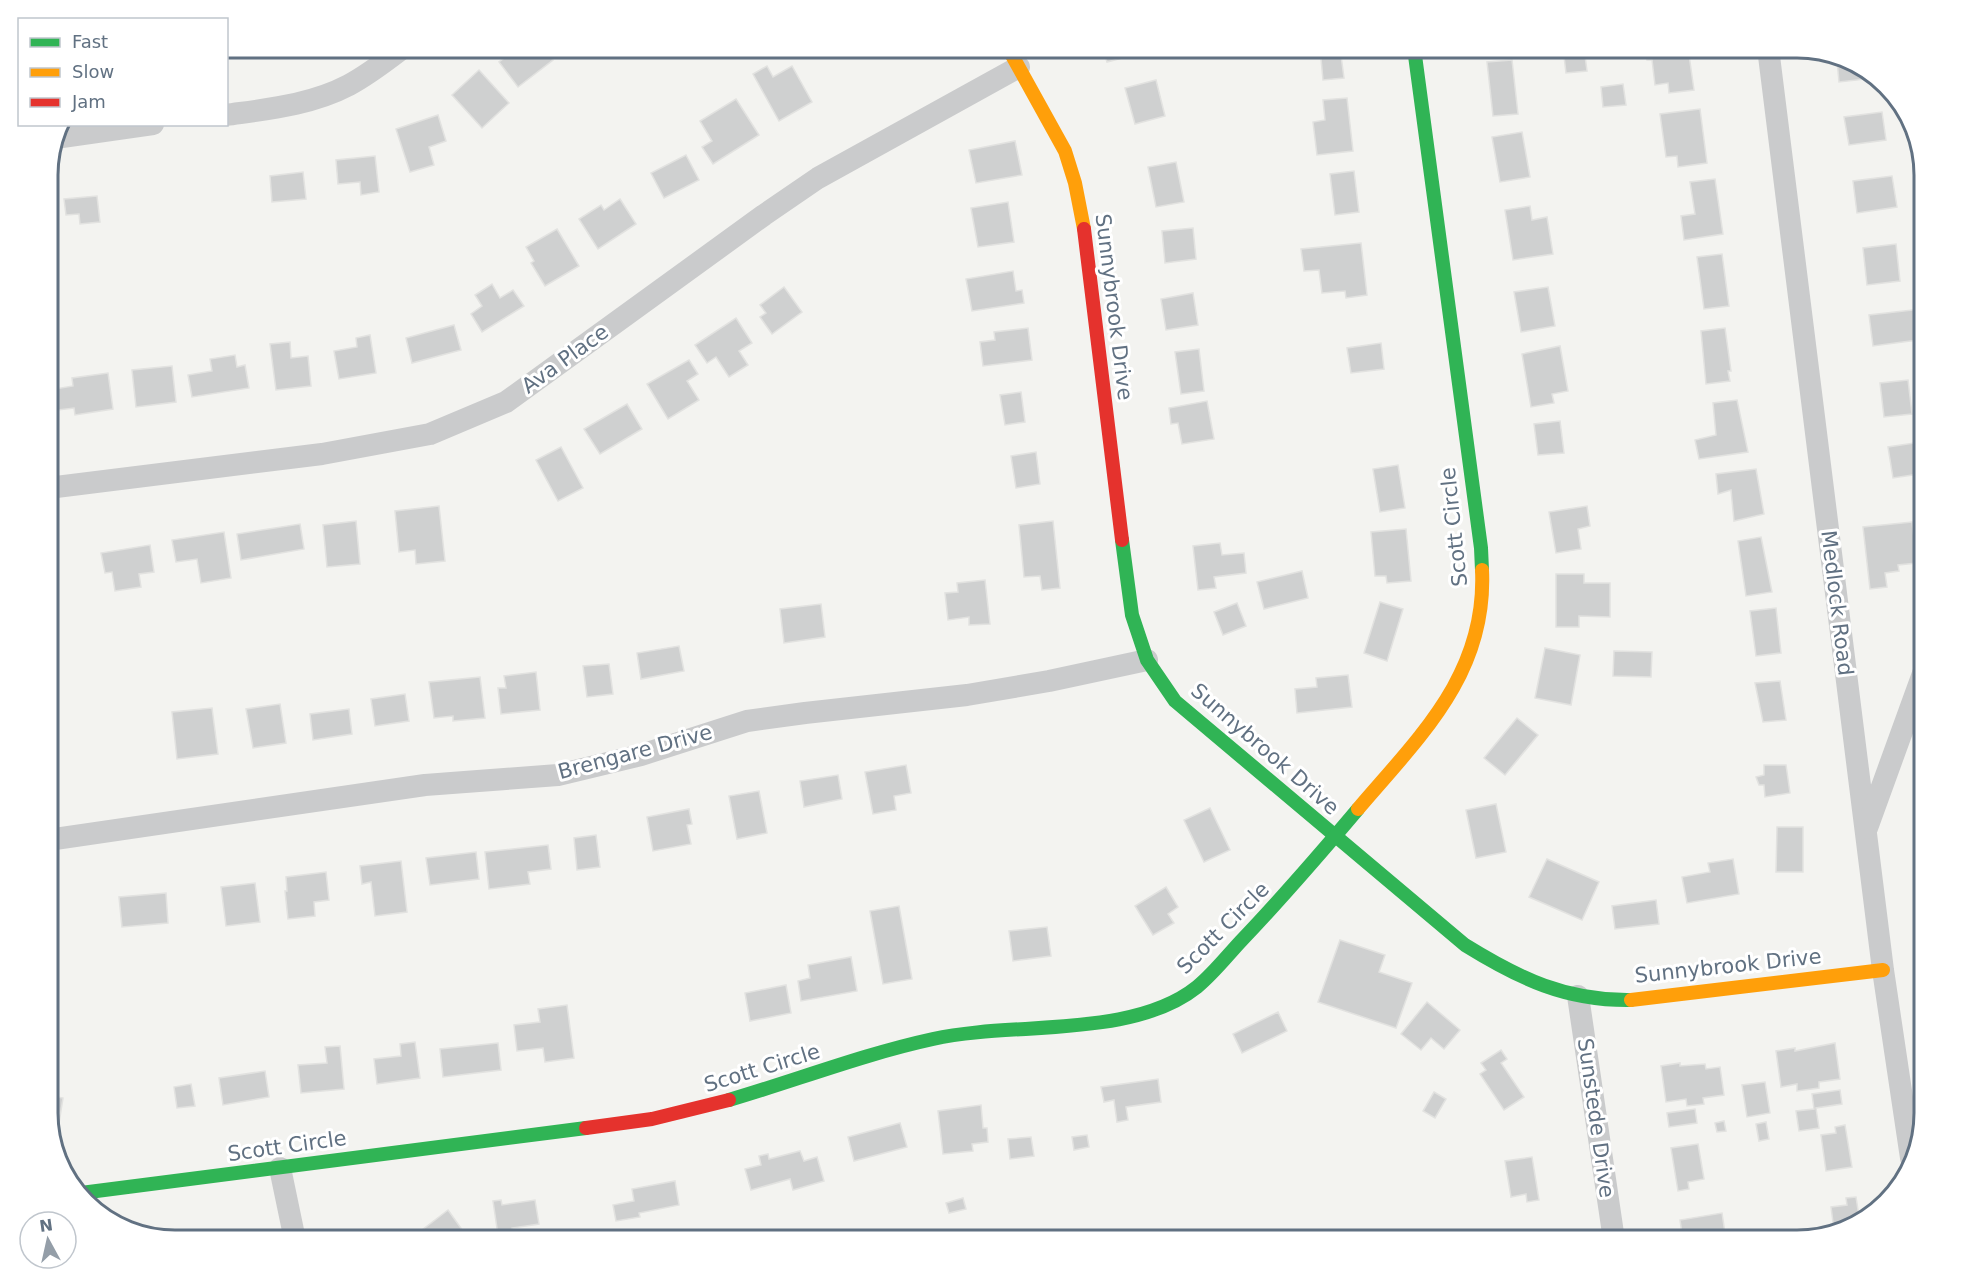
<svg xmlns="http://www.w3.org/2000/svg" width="1973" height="1288" viewBox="0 0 1973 1288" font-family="'DejaVu Sans',sans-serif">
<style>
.building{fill:#cfd0d0;stroke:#e2e2e0;stroke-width:1.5}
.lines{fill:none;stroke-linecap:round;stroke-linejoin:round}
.street{stroke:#cacbcc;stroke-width:22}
.fast{stroke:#30b455;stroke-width:14}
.slow{stroke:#ff9f0a;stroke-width:14}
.jam{stroke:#e5322d;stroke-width:14}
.labels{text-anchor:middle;stroke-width:6;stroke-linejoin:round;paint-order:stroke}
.street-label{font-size:21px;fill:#617182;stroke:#fff}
.rim{fill:none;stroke:#617182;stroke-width:3}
</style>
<rect width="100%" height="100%" fill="#f3f3f0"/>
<g class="building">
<path d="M517,48H544L553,60L518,87L499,62Z"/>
<path d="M1103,48H1148L1149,51L1107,62Z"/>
<path d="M1320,48H1340L1344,78L1323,80Z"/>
<path d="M1563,48H1584L1587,71L1566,73Z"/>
<path d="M1645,48H1688L1694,90L1669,93L1668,83L1655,85L1652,60H1647Z"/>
<path d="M1512,60L1518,114L1493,116L1487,62Z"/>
<path d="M1837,60L1868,69L1875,78L1839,82Z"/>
<path d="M767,66L773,77L792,66L812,102L779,121L753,74Z"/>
<path d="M479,70L509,103L482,128L452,95Z"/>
<path d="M1156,80L1165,116L1135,124L1125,88Z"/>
<path d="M1623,84L1626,105L1603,107L1601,87Z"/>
<path d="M1347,98L1353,151L1317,155L1313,122L1325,120L1323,100Z"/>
<path d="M736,99L759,135L713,164L702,147L712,141L700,121Z"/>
<path d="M1700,109L1707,163L1678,167L1677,156L1666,157L1660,114Z"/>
<path d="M1882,112L1886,140L1849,145L1844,117Z"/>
<path d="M438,115L446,141L429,147L434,165L410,172L396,129Z"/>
<path d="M1522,132L1530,177L1500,182L1492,137Z"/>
<path d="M1015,141L1022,175L976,183L969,150Z"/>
<path d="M686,155L699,180L664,198L651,173Z"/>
<path d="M375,156L379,192L361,195L360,182L338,184L336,160Z"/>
<path d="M1176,162L1184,202L1156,207L1148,167Z"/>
<path d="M1354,171L1359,212L1335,215L1330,174Z"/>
<path d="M303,172L306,199L272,202L270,176Z"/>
<path d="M1892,176L1897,207L1857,213L1853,181Z"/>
<path d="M1715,179L1723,234L1684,240L1681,216L1695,214L1690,182Z"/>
<path d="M97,196L100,222L80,224L79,214L66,215L64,199Z"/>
<path d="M620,199L636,224L598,249L579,219L601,205L604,210Z"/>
<path d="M1008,202L1014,242L978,247L971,208Z"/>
<path d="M1530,206L1532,220L1547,217L1553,254L1513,260L1505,210Z"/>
<path d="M1193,228L1196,259L1165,263L1162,231Z"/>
<path d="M557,229L579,266L545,286L531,263L534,261L526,247Z"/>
<path d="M1361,243L1367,295L1346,298L1345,291L1322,293L1319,270L1304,271L1301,249Z"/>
<path d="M1896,244L1900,281L1867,285L1863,248Z"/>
<path d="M1722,254L1729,306L1704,309L1697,257Z"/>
<path d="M1013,271L1016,291L1022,290L1024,303L972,311L966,279Z"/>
<path d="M492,284L500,298L513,290L524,306L482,332L471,314L482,306L475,295Z"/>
<path d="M784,287L802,312L772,334L760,317L766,313L760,305Z"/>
<path d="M1548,287L1555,326L1521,332L1514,292Z"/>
<path d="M1193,293L1198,325L1166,330L1161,299Z"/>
<path d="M1921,309L1925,339L1873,346L1869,315Z"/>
<path d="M736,318L752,343L739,351L748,365L729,377L716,357L707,363L695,345Z"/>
<path d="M454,325L461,350L412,363L406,338Z"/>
<path d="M1028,328L1032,360L983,366L980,342L995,340L994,332Z"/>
<path d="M1725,328L1731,371H1728L1730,381L1706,384L1701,331Z"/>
<path d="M370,335L376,373L339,379L334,351L357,347L356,338Z"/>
<path d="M290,342L291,358L308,356L311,386L276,390L270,344Z"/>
<path d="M1381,343L1384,369L1351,373L1347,348Z"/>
<path d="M1560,346L1568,391L1552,394L1554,403L1531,407L1522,354Z"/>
<path d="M1199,349L1204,391L1181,394L1175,352Z"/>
<path d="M235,355L237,367L245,365L249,388L192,397L188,375L212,371L210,359Z"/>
<path d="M689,360L698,374L687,381L699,400L668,419L647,384Z"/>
<path d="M172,366L176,402L136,407L132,370Z"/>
<path d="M108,373L113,409L75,415L74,408L58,410L55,389L73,386L72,378Z"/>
<path d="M1908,380L1912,414L1884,417L1880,383Z"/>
<path d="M1021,392L1025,422L1005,425L1000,395Z"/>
<path d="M1737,400L1748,452L1699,459L1695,440L1716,435L1713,403Z"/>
<path d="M1207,401L1214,439L1182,444L1178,423L1171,424L1169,408Z"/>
<path d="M627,404L642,429L600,454L584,429Z"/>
<path d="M1560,421L1564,453L1538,455L1534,424Z"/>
<path d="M1914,443L1919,474L1893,478L1888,447Z"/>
<path d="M561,447L583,488L558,501L536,460Z"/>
<path d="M1036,452L1040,484L1016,488L1011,456Z"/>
<path d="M1398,465L1405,508L1380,512L1373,469Z"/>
<path d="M1756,469L1764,514L1734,521L1731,490L1718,494L1716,474Z"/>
<path d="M439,506L445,561L416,564L415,550L399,552L395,511Z"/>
<path d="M1587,506L1590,526L1578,529L1581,549L1556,553L1549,512Z"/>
<path d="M356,521L360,564L327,567L323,525Z"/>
<path d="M1053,521L1060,588L1042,590L1040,576L1024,577L1019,525Z"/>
<path d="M1912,522L1917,563L1898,565L1899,571L1885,573L1887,587L1870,589L1863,527Z"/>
<path d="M300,524L304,549L241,560L237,534Z"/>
<path d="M1406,529L1411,581L1387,583L1386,576H1375L1371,532Z"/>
<path d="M224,532L231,578L201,583L197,559L176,562L172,540Z"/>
<path d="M1761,537L1772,592L1746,596L1738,541Z"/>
<path d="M1220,543L1222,555L1244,553L1246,573L1214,577L1216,588L1198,590L1193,546Z"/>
<path d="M150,545L154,572L139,574L141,587L115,591L112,572L105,573L101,553Z"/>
<path d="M1302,571L1308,598L1264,609L1257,582Z"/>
<path d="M1556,574H1584V583H1610V617L1579,616V627H1556Z"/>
<path d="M985,580L990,624L969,625V617L948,620L945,593L958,592L957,583Z"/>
<path d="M1380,602L1403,609L1387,661L1364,653Z"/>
<path d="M1237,603L1246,626L1223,635L1214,612Z"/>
<path d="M821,604L825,637L784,643L780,609Z"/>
<path d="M1776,608L1781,653L1756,656L1750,611Z"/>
<path d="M679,646L684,671L641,679L637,653Z"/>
<path d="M1545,648L1580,655L1571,705L1535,698Z"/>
<path d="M1614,651L1652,652L1651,677L1613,676Z"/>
<path d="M609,664L613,694L587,697L583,666Z"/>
<path d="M536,672L540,710L501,714L498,688H506L504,676Z"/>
<path d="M1348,675L1352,707L1297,713L1295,689L1317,687L1316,678Z"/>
<path d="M480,677L485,718L453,721V716L434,718L429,682Z"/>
<path d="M1780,681L1786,720L1763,722L1755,683Z"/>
<path d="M405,694L409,721L375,726L371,699Z"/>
<path d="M280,704L286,743L253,748L246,709Z"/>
<path d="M212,708L218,754L177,759L172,712Z"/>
<path d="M349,709L352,734L313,740L310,714Z"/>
<path d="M1517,718L1538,735L1505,775L1484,758Z"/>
<path d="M906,765L911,793L894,796L896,810L873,814L865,772Z"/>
<path d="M1764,765H1786L1790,793L1765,797L1764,785H1759L1756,777L1764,775Z"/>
<path d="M838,775L842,799L804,807L800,781Z"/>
<path d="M759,791L767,833L737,839L729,796Z"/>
<path d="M1496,804L1506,852L1476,858L1466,810Z"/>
<path d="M1210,808L1230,850L1204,862L1184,820Z"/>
<path d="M689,809L692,824L687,825L691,844L653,851L647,817Z"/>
<path d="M1777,827H1803V872H1776Z"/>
<path d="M596,835L600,867L577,870L574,838Z"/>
<path d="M548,845L551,869L528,872L530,884L489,889L485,852Z"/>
<path d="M476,852L479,879L430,885L426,858Z"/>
<path d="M1547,859L1599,882L1582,920L1529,897Z"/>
<path d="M1733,859L1739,894L1687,903L1682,877L1710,872L1708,863Z"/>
<path d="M401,861L407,912L375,916L371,882L362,884L360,866Z"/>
<path d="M326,872L329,900L314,902L315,916L288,919L285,891H287L286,877Z"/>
<path d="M255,883L260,922L226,926L221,887Z"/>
<path d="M1166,887L1178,907L1168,914L1174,923L1153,935L1135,906Z"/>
<path d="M166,893L168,923L122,927L119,897Z"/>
<path d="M1656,900L1659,924L1615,929L1612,906Z"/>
<path d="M899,906L912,979L883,984L870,911Z"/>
<path d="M1047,927L1051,956L1013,961L1009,931Z"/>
<path d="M1340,940L1385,955L1379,972L1412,983L1396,1028L1318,1002Z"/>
<path d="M851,957L857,991L801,1001L798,981L810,978L808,965Z"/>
<path d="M786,985L791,1013L750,1021L745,993Z"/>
<path d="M1427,1002L1460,1030L1444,1049L1431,1038L1421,1050L1401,1034Z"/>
<path d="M567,1005L574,1058L545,1062L543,1048L517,1051L514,1025L540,1022L538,1009Z"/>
<path d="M1278,1012L1287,1031L1242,1053L1233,1034Z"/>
<path d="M415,1042L420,1078L377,1084L374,1059L401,1056L400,1044Z"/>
<path d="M498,1043L501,1070L443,1077L440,1049Z"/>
<path d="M1835,1043L1840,1079L1819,1082V1088L1797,1091V1084L1781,1087L1776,1051L1795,1048V1051Z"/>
<path d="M340,1046L344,1089L301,1093L298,1065L327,1063L325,1047Z"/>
<path d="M1501,1050L1507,1059L1501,1063L1524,1097L1504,1110L1480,1074L1486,1070L1481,1063Z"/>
<path d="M1680,1063V1066L1705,1064L1706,1069L1720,1067L1724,1095L1703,1098L1704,1104L1687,1106L1686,1099L1666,1102L1661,1066Z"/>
<path d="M265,1071L269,1097L223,1105L219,1078Z"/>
<path d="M1158,1079L1161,1102L1126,1107L1128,1120L1117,1122L1114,1100L1104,1102L1101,1087Z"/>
<path d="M1765,1082L1770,1113L1747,1117L1742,1085Z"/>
<path d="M191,1084L195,1106L177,1108L174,1087Z"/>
<path d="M1840,1090L1842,1104L1816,1108L1819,1128L1799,1131L1796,1111L1814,1109L1812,1094Z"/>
<path d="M1434,1092L1446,1099L1435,1118L1423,1111Z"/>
<path d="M48,1095L63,1098L59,1123L49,1121Z"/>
<path d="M981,1105L983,1128H987L988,1142L972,1144L973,1151L943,1154L938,1111Z"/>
<path d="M1695,1109L1697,1123L1669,1127L1667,1113Z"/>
<path d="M1724,1121L1726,1131L1717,1132L1715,1123Z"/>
<path d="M1766,1122L1769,1139L1759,1141L1756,1124Z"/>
<path d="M900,1123L907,1147L854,1161L848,1137Z"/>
<path d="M1845,1125L1852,1167L1826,1171L1821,1135L1836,1133L1835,1127Z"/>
<path d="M1087,1135L1089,1147L1074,1150L1072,1137Z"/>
<path d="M1031,1137L1034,1156L1010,1159L1008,1139Z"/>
<path d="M1698,1144L1704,1179L1688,1182L1689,1189L1678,1191L1671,1148Z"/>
<path d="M800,1151L804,1161L817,1157L824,1181L793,1190L790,1179L751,1190L745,1169L761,1165L759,1156L768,1154L769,1159Z"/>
<path d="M1532,1157L1539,1200L1527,1202L1526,1194L1511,1197L1505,1161Z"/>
<path d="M675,1181L679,1205L639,1213L640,1217L616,1221L613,1205L634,1201L632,1189Z"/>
<path d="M1856,1197L1860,1223L1834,1230L1831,1207L1847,1205L1846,1198Z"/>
<path d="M963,1198L966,1209L949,1213L946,1203Z"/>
<path d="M501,1200L502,1205L535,1200L539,1224L512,1228L513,1232L498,1235L493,1201Z"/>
<path d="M448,1210L463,1231L451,1240H415L413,1237Z"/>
<path d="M1722,1213L1726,1240H1683L1680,1220Z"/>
<path d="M1543,1230L1545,1240H1503L1502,1237Z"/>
</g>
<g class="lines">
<g class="street">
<path d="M1768,48L1883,970L1911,1158"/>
<path d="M226,115C268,109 311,105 349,85C368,75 386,61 403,48"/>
<path d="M55,138L153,124"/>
<path d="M48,488L322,454L430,434L506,402L764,215L818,178L1019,67"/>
<path d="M1867,828L1925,668"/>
<path d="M48,840L425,785L558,775L641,755L747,721L805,713L967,695L1049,681L1147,660"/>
<path d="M1578,996L1614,1240"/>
<path d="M280,1168L295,1240"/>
</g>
<g class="fast">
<path d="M1414,48L1481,548L1482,570"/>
<path d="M1122,540L1132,615L1147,660L1175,701L1465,945C1520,979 1566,1001 1631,1000"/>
<path d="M729,1100C797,1080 864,1054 933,1039C1013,1021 1132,1039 1197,987C1213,974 1227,956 1241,941C1282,898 1320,854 1358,809"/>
<path d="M81,1193L586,1128"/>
</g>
<g class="slow">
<path d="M1008,48L1065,151L1075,183L1084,229"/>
<path d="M1358,809C1420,736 1487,674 1482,570"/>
<path d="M1631,1000L1883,970"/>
</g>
<g class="jam">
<path d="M1084,229L1122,540"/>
<path d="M586,1128L652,1119L729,1100"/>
</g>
</g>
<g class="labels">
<g class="street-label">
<text transform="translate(1114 307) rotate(83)" y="7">Sunnybrook Drive</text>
<text transform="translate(565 359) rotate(-36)" y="7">Ava Place</text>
<text transform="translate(1454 527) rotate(-96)" y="7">Scott Circle</text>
<text transform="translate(1837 603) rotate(83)" y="7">Medlock Road</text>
<text transform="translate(1265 749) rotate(41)" y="7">Sunnybrook Drive</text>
<text transform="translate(635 752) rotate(-15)" y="7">Brengare Drive</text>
<text transform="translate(1223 928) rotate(-45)" y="7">Scott Circle</text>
<text transform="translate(1728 966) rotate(-6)" y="7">Sunnybrook Drive</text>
<text transform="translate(762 1068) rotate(-17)" y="7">Scott Circle</text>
<text transform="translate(1596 1118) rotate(82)" y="7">Sunstede Drive</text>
<text transform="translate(287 1146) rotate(-8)" y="7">Scott Circle</text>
</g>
</g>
<path d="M0 0H1973V1288H0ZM175 58H1797A117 117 0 0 1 1914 175V1113A117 117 0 0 1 1797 1230H175A117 117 0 0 1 58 1113V175A117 117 0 0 1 175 58Z" fill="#fff" fill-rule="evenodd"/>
<path class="rim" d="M175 58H1797A117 117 0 0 1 1914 175V1113A117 117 0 0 1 1797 1230H175A117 117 0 0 1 58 1113V175A117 117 0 0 1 175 58Z"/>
<rect x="18" y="18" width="210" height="108" fill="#ffffff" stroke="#c0c6cd" stroke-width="1.5"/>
<rect x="30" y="38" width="30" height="9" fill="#30b455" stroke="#c0c6cd" stroke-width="1.5"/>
<text x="72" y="48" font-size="18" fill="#617182">Fast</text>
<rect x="30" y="68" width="30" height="9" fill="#ff9f0a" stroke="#c0c6cd" stroke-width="1.5"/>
<text x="72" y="78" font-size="18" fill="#617182">Slow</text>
<rect x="30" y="98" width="30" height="9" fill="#e5322d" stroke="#c0c6cd" stroke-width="1.5"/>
<text x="72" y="108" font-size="18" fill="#617182">Jam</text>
<g transform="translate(48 1240) rotate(352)"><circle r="28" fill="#ffffff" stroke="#c0c6cd" stroke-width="1.5"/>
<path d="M0-4.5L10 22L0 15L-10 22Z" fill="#949ea8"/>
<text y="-9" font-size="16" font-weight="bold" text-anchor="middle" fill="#617182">N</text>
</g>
</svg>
